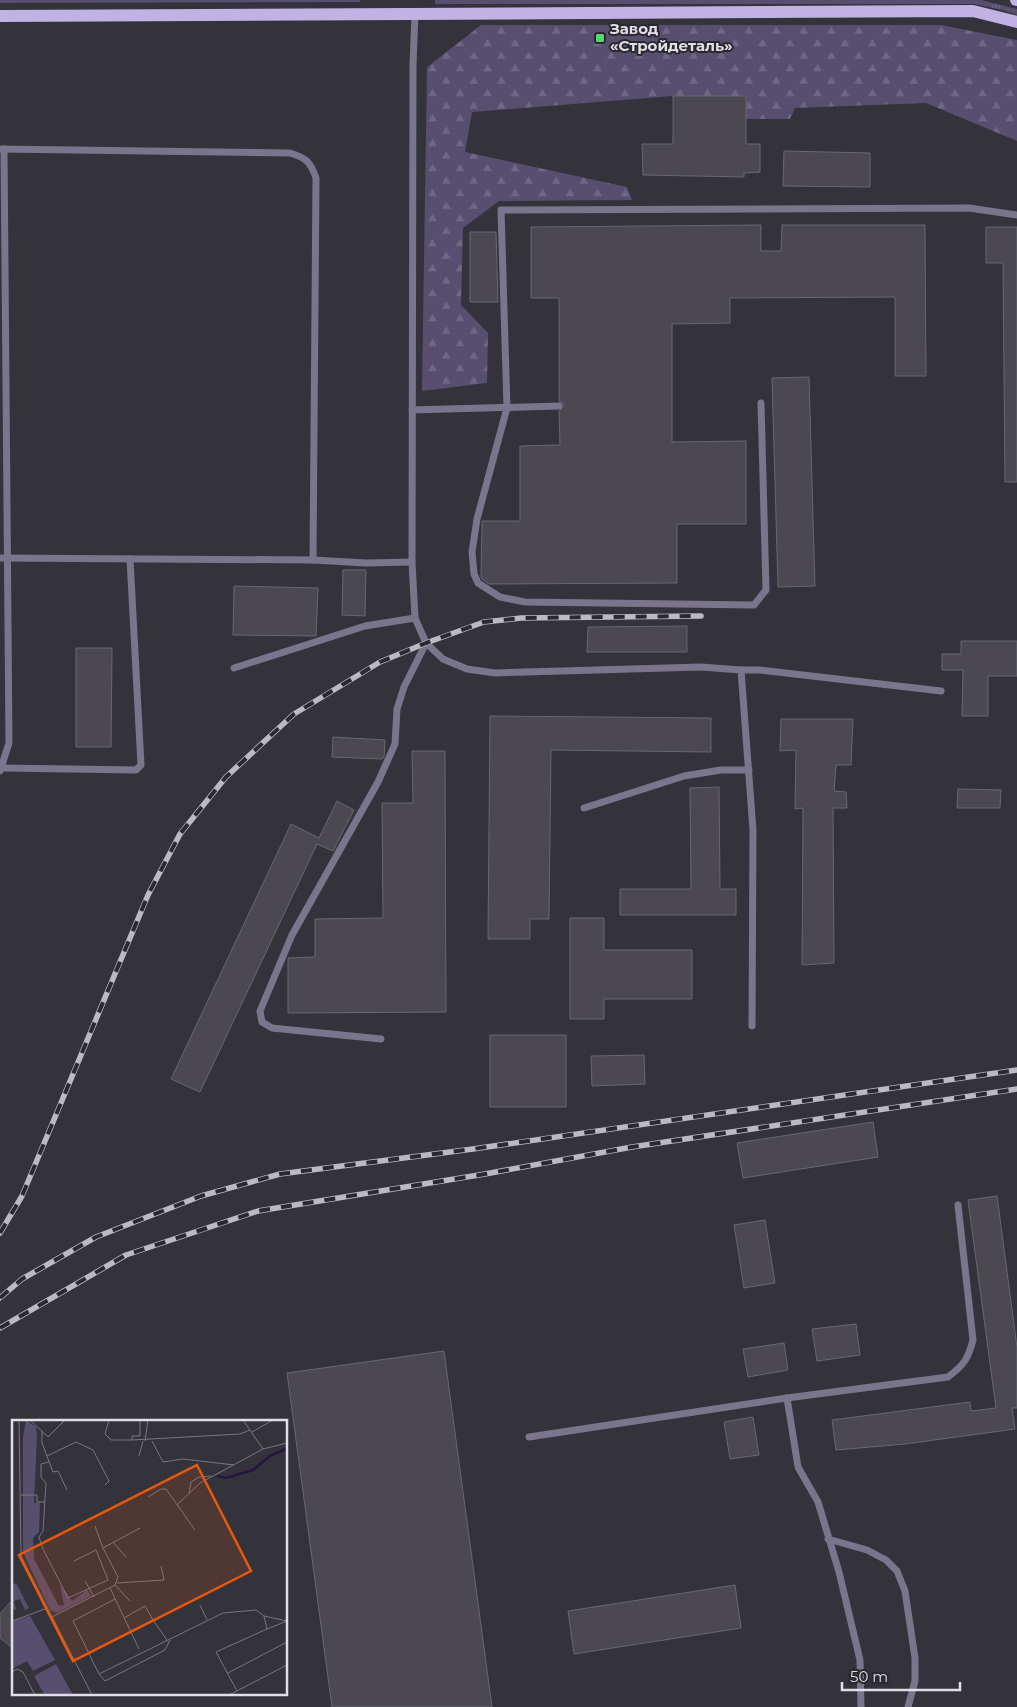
<svg xmlns="http://www.w3.org/2000/svg" width="1017" height="1707" viewBox="0 0 1017 1707" font-family="Montserrat,sans-serif">
<style>
.grass{fill:url(#grass-tufts)}
.forest{fill:url(#forest-firs)}
.building{fill:#4b4851;stroke:#696770}
.lines{fill:none;stroke-linecap:round;stroke-linejoin:round}
.service{stroke:#7a748c;stroke-width:7}
.primary{stroke:#c0b3e4;stroke-width:12}
.rail-casing{stroke:#bcbac0;stroke-width:5.5}
.rail{stroke:#2a2830;stroke-width:4;stroke-dasharray:11;stroke-linecap:butt}
.poi-dot{fill:#5ad56e;stroke:#2a2830;stroke-width:2}
.labels{text-anchor:middle;stroke-width:4;stroke-linejoin:round;paint-order:stroke}
.poi-label{font-size:15px;font-weight:bold;fill:#e1dfe5;stroke:#2a2830;text-anchor:start}
.inset-river{fill:none;stroke:#271644;stroke-width:2.5}
.inset-road{fill:none;stroke:#79777e;stroke-width:1}
.view{fill:#e8590c;fill-opacity:0.15;stroke:#e8590c;stroke-width:2.5}
.inset-edge{fill:none;stroke:#e1dfe5;stroke-width:2.5}
</style>
<defs>
<pattern id="grass-tufts" width="24" height="20" patternUnits="userSpaceOnUse" patternTransform="scale(1.25)"><rect width="24" height="20" fill="#584e70"/><path d="M3 7l-1-3M5 7V3M7 7l1-3M15 17l-1-3M17 17v-4M19 17l1-3" fill="none" stroke="#706784"/></pattern>
<pattern id="forest-firs" width="22" height="20" patternUnits="userSpaceOnUse" patternTransform="scale(1.25)"><rect width="22" height="20" fill="#584e70"/><path d="M5 1l3.5 6h-7zM16 11l3.5 6h-7z" fill="#706784"/></pattern>
</defs>
<rect width="100%" height="100%" fill="#34323a"/>
<g class="grass">
<path d="M0,0H360V2L0,3Z"/>
<path d="M435,0H981L1017,9V15L1002,10L974,4H435Z"/>
</g>
<path class="forest" d="M481,25H941L1017,40V141L926,103L795,108L790,119H746V96H673L472,112L465,152L627,187L632,200L499,201L463,228L461,305L488,333L487,383L422,391L427,67Z"/>
<g class="building">
<path d="M673,96H746V144H760V172L744,173V177L643,175L642,144H673Z"/>
<path d="M784,151L870,153V187L783,186Z"/>
<path d="M761,225V251H781L782,225H925L926,376H895V297L730,298V323L672,324V442L746,441V524H677V583L489,584L482,579L481,576L482,521H520V446L560,445L559,411L564,406L563,403L559,401V298H531V227Z"/>
<path d="M986,227H1017V482H1005L1003,263H986Z"/>
<path d="M470,232H496L498,302H470Z"/>
<path d="M809,377L815,586L778,587L772,378Z"/>
<path d="M343,570H366L365,616L342,615Z"/>
<path d="M234,586L318,588L316,636L233,635Z"/>
<path d="M687,626V652H587L588,627Z"/>
<path d="M961,641H1017V676H988V716H962L963,670H942V654H961Z"/>
<path d="M76,648H112L111,747H76Z"/>
<path d="M490,716L711,718V752L551,750L549,919H530V939H488Z"/>
<path d="M781,719H853L851,765H836L834,791L846,792L847,808H833L834,963L802,965L803,808L795,809L796,750L780,751Z"/>
<path d="M333,737L385,740L384,757L382,759L332,757Z"/>
<path d="M412,751H445L446,1012L288,1013V958L315,957V919L383,918L382,803H413Z"/>
<path d="M719,787L720,889H736V915H620V889H691L690,788Z"/>
<path d="M958,789L1001,790L1000,808H957Z"/>
<path d="M337,801L354,810L333,851L317,844L200,1092L171,1079L291,824L319,838Z"/>
<path d="M570,918H604V950H692V999H604V1019H570Z"/>
<rect x="490" y="1035" width="76" height="72"/>
<path d="M644,1055L645,1084L592,1086L591,1056Z"/>
<path d="M873,1122L878,1157L743,1178L737,1143Z"/>
<path d="M997,1196L1017,1347V1408H1012L1015,1429L905,1444L836,1450L832,1420L970,1402L971,1411L996,1408L968,1200Z"/>
<path d="M765,1220L775,1283L744,1288L734,1225Z"/>
<path d="M856,1324L860,1355L817,1361L812,1329Z"/>
<path d="M784,1343L788,1370L748,1377L743,1349Z"/>
<path d="M444,1351L492,1707H332L287,1373Z"/>
<path d="M753,1417L759,1455L730,1459L724,1422Z"/>
<path d="M735,1585L741,1628L574,1654L568,1611Z"/>
<path d="M14,1598V1649L0,1638V1614Z"/>
</g>
<g class="lines">
<g class="service">
<path d="M415,13L413,65L412,562L415,618L426,643L443,659L467,669L495,673L701,667L741,670L753,830L752,1026"/>
<path d="M0,149L290,153C306,158 310,161 316,178L313,560"/>
<path d="M761,403L766,590L754,605L525,602L500,597L478,583L474,574L472,552L477,519L507,408L501,210L969,208L1017,215"/>
<path d="M412,410L559,406"/>
<path d="M0,558L313,560L366,563L412,562"/>
<path d="M234,668L365,626L415,618"/>
<path d="M741,670H760L941,691"/>
<path d="M2,768L136,770L141,765L130,559"/>
<path d="M0,771L9,743L4,149"/>
<path d="M584,808L684,776L721,770H749"/>
<path d="M381,1039L272,1028L262,1022L260,1011L292,935L378,782L395,744L397,709L404,687L426,643"/>
<path d="M787,1398L798,1467L818,1502L839,1572L860,1660L861,1707"/>
<path d="M529,1437L787,1398L948,1377C964,1365 968,1359 973,1340L958,1205"/>
<path d="M828,1539L867,1550L886,1560L897,1571L905,1591L915,1658V1681L908,1707"/>
</g>
<g class="primary">
<path d="M1016,0H1017"/>
<path d="M0,16L973,11L1017,22"/>
</g>
<defs>
<g id="rail">
<path d="M0,1233L22,1196L148,895L180,834L226,777L294,714L380,662L426,643L484,622L521,618L701,616"/>
<path d="M0,1298L22,1279L96,1237L201,1196L280,1174L473,1149L1017,1070"/>
<path d="M0,1328L126,1255L258,1211L485,1174L632,1147L1017,1089"/>
</g>
</defs>
<use href="#rail" class="rail-casing"/>
<use href="#rail" class="rail"/>
</g>
<rect class="poi-dot" x="595" y="33" width="10" height="10" rx="2.5"/>
<g class="labels">
<g class="poi-label">
<text x="610" y="34">Завод<tspan x="610" dy="17">«Стройдеталь»</tspan></text>
</g>
</g>
<g transform="translate(12 1420)">
<rect width="275" height="275" fill="#34323a"/>
<path d="M14,0L24,7L25,16L22,83H28L27,112L21,118L22,139L47,186L52,185L48,165L60,181L75,170L79,176L45,193L38,190L11,132V17ZM18,196L43,240L21,251L15,241L0,249V201ZM44,244L61,275L32,274L22,256Z" fill="#584e70"/>
<path d="M4,163L17,188L13,190L8,179L2,181L4,189L0,190V165Z" fill="#584e70"/>
<path class="inset-river" d="M205,56L214,58L241,50L259,35L275,29"/>
<path class="inset-road" d="M7,0L9,136L80,275M18,0L36,17L53,0M97,0L93,14L99,20H120V16H128V0M231,0L251,29M30,11V23L41,52L46,51L55,70M240,12L261,0M120,20L228,14L238,10M133,21L136,0M140,21L151,42L171,39L222,45M35,36L64,22L81,30L97,61L93,65M127,36L131,21M37,42L29,44V57L34,63L31,111L27,117L31,129L56,178L96,160L84,130L62,141M177,73L179,62L187,57L199,56M9,75H25V82H33M136,77L149,69H154L183,110M165,85L188,63L251,29L275,23M83,106L91,128M101,122L114,137M73,161L82,177M105,163L152,160L149,146M103,165L118,181M98,168L127,229M103,179L61,201L87,254L211,193L244,190L252,196L275,201M188,185L195,200M252,196L255,209L275,201M40,197L103,165L106,157L91,128L128,108M112,198L133,186L141,200M0,201L33,189M76,233L141,200L155,220M0,252L5,249L11,252L23,275M216,253L275,222M87,254L93,261L153,230L158,220M225,271L204,232L255,209M217,275L275,245"/>
<path class="view" d="M185,45L239,151L61,241L7,135Z"/>
<rect width="275" height="275" class="inset-edge"/>
</g>
<path d="M842 1682v8h118v-8" fill="none" stroke="#e1dfe5" stroke-width="2.5"/>
<text x="850" y="1682" font-size="15" fill="#e1dfe5" stroke="#2a2830" stroke-width="4" paint-order="stroke">50 m</text>
</svg>
